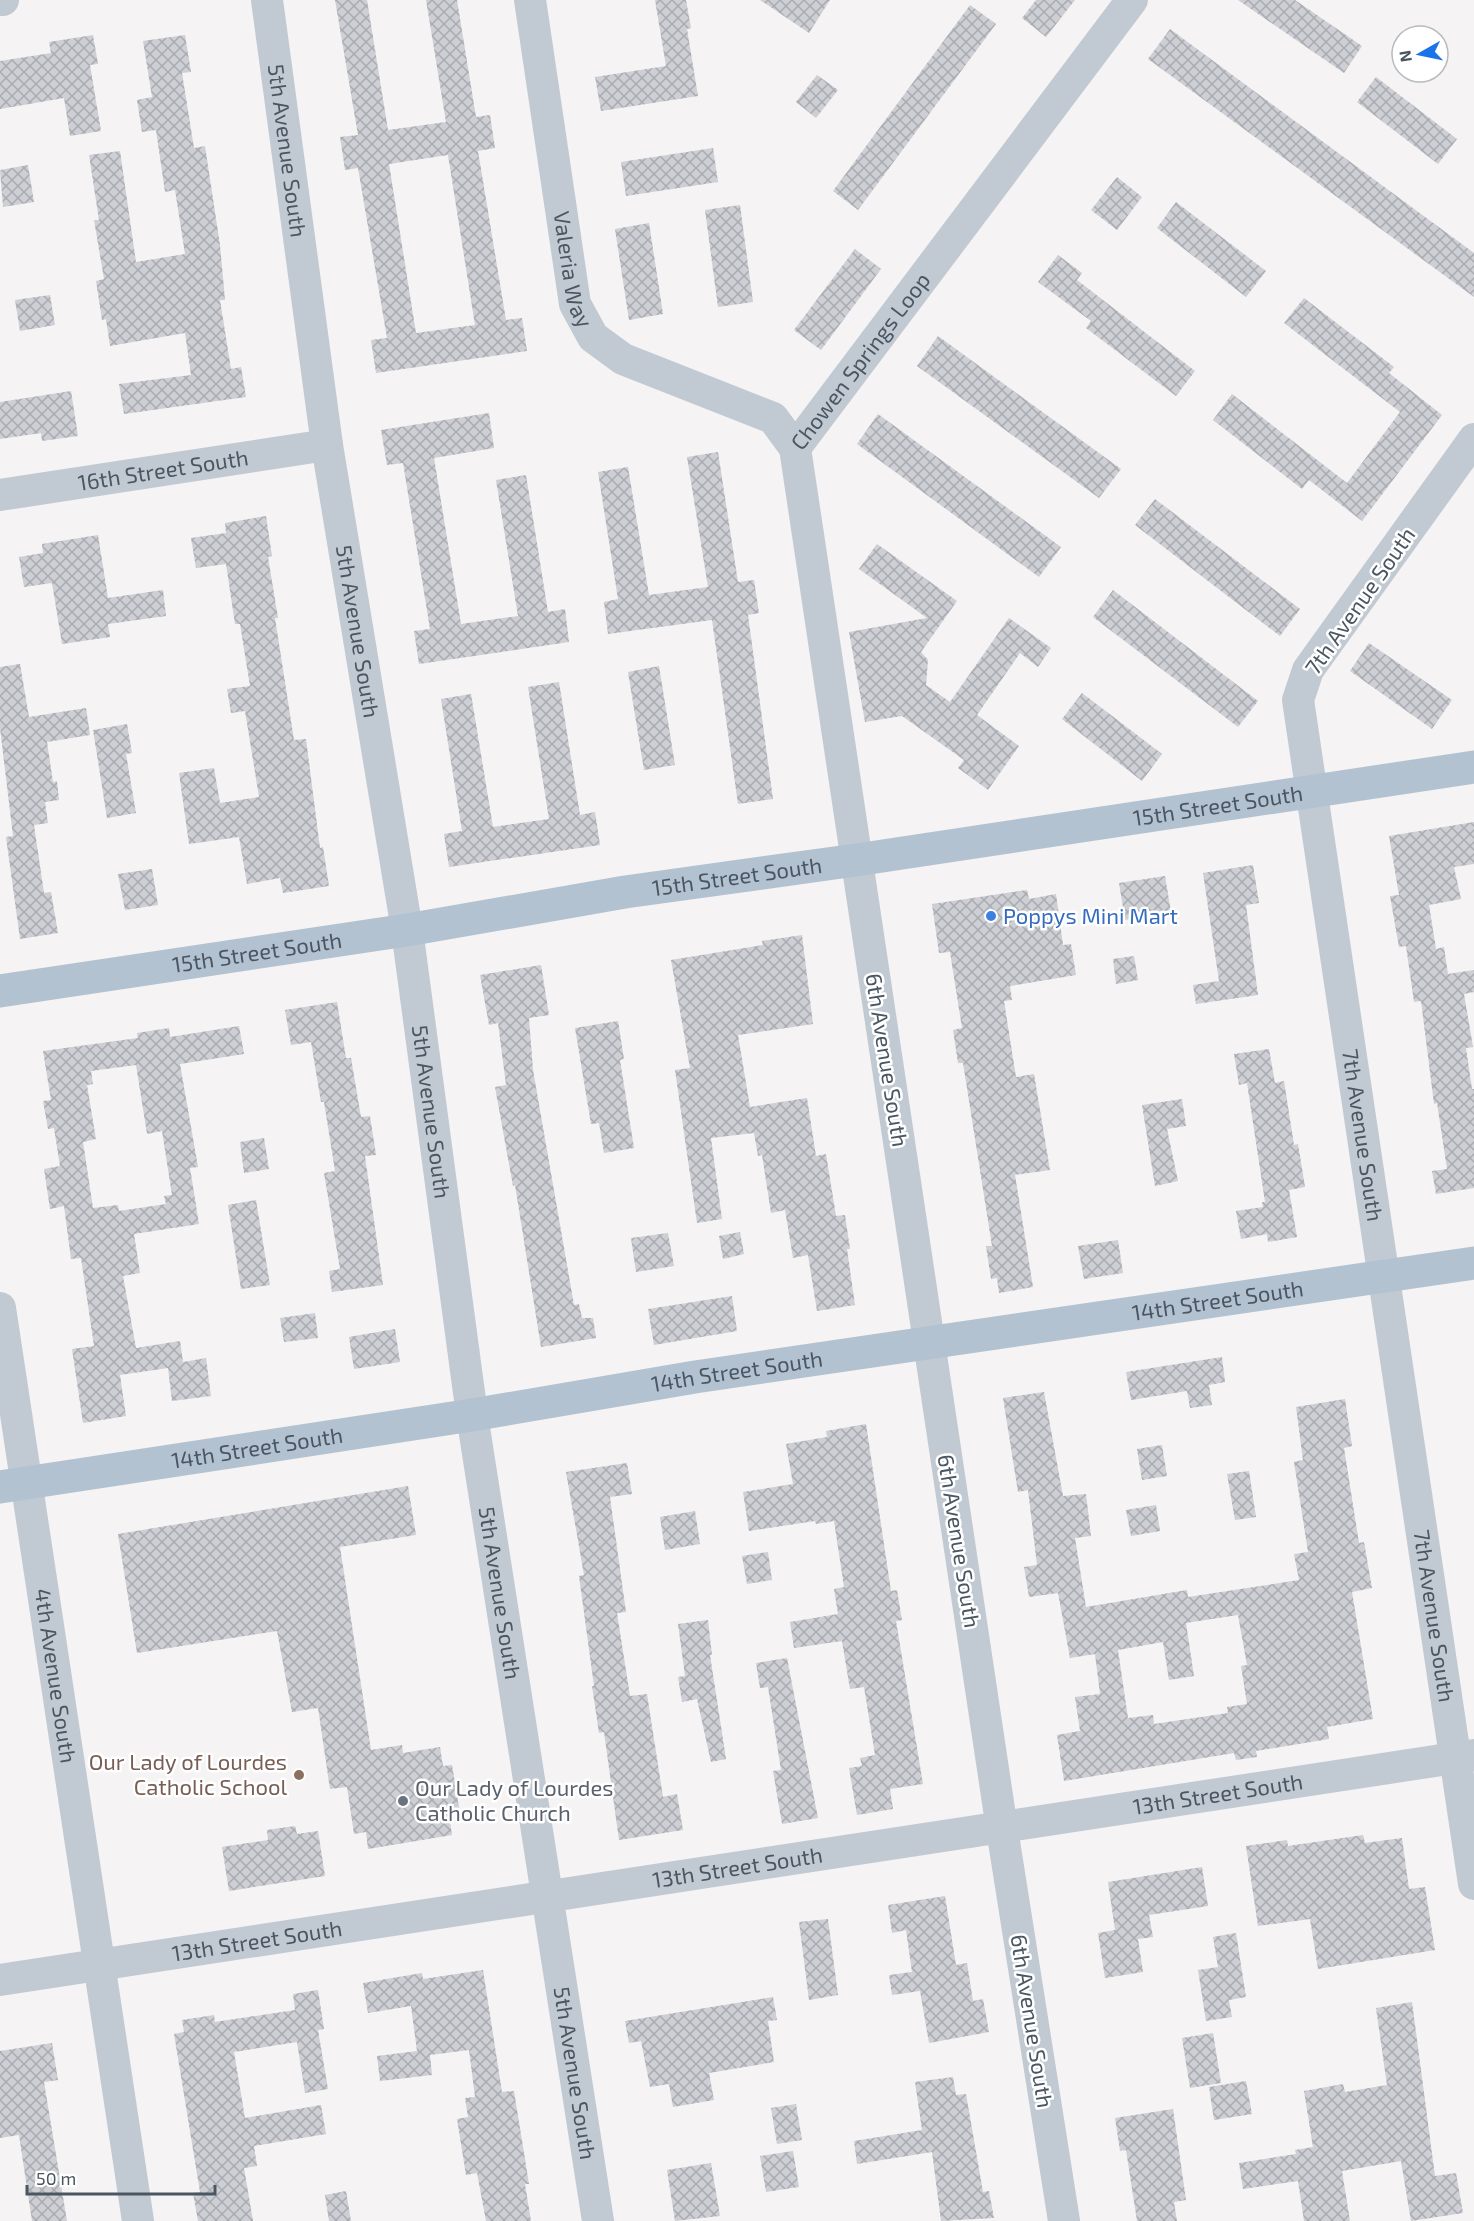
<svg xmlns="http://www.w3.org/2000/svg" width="1474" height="2221" viewBox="0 0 1474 2221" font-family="'Exo 2',sans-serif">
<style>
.building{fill:url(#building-cross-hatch);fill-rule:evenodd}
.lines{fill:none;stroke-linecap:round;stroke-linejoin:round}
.minor{stroke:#c1cad2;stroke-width:32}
.major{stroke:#b3c2d1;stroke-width:33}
.shop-dot{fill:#3f7fe0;stroke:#fff;stroke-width:2}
.education-dot{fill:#8d6e63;stroke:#fff;stroke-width:2}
.worship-dot{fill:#6b7280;stroke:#fff;stroke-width:2}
.labels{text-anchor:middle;stroke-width:5;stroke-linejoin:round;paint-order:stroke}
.street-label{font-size:22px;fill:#4a5661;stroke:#fff}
.shop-label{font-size:22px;fill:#366cbe;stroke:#fff;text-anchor:start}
.education-label{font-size:22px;fill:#785e54;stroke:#fff;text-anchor:end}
.worship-label{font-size:22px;fill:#5b616d;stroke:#fff;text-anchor:start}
</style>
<defs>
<pattern id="building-cross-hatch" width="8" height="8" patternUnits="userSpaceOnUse" patternTransform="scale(1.5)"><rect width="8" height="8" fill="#cdcfd5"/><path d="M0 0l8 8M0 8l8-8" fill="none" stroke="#a8abb0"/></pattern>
</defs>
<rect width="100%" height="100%" fill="#f5f3f3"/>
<g class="building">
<path d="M335,0H367L388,130L446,122L426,0H457L476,117L490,115L495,148L478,151L506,320L522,318L527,351L376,373L371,340L387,338L358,168L345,170L340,137L358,135ZM448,155L475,325L416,333L389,164Z"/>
<path d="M655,0H686L691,28L687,29L698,96L601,111L595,77L666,66Z"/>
<path d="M760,0H830L809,33Z"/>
<path d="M1036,0H1075L1046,37L1022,18Z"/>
<path d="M1238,0H1295L1362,46L1344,73Z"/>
<path d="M970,5L996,24L858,210L833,191Z"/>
<path d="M1170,29L1474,253V297L1148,59Z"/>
<path d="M93,35L98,64L90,65L101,131L70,136L64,98L0,109V61L51,53L49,42Z"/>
<path d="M185,35L191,72L182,73L194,148L205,146L220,245L225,300H220L231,369L241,367L246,397L124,414L119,384L191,375L185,333L110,346L106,319L102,320L96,281L104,279L94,220H99L89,155L120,151L136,262L185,254L175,190L165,192L156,130L142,132L137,100L152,97L143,41Z"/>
<path d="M817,75L838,90L816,118L796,102Z"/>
<path d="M1376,77L1457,139L1438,164L1357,102Z"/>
<path d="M713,148L718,182L626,196L621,162Z"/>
<path d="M28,165L34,202L3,207L0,170Z"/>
<path d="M1117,177L1142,197L1117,230L1091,210Z"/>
<path d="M1176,202L1266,271L1246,297L1157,228Z"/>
<path d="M740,205L753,302L718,307L705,210Z"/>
<path d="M649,223L663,314L629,320L615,229Z"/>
<path d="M855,249L881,269L821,350L794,330Z"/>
<path d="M1058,255L1082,273L1077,280L1195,371L1176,396L1086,328L1091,321L1038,282Z"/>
<path d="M50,295L55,325L20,331L15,300Z"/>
<path d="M1304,298L1394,367L1389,373L1442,415L1362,521L1309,480L1302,489L1213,420L1232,394L1347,483L1400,412L1284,323Z"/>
<path d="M938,336L1121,469L1099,498L917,366Z"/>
<path d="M71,391L78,436L42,441L41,433L0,439V402Z"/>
<path d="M489,413L494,448L434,458L461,624L518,616L496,480L526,475L548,612L565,609L569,642L419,664L414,631L430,629L403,463L387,465L381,430Z"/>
<path d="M878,414L1061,547L1039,577L857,444Z"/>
<path d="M718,452L738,582L754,580L759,613L748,615L773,799L738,804L712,620L608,634L604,602L618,599L598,472L628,467L649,595L708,587L687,457Z"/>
<path d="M1155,499L1300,609L1280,636L1135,525Z"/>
<path d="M266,516L272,556L268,557L278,618H275L294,740L306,739L320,848L323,847L329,886L283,893L280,878L247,884L239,837L189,844L179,773L214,768L220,803L259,797L245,711L231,713L227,689L250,686L240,624H235L226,564L196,568L191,538L226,533L225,523Z"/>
<path d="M98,535L108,598L163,590L166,616L108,624L110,637L62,644L52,583L24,587L19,557L43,553L42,544Z"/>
<path d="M877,544L957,601L921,652L928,660L926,685L950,702L1009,618L1051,648L1038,667L1020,653L977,715L1019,746L988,790L958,768L964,760L902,716L865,722L849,632L927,618L859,569Z"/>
<path d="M1113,590L1258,701L1238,727L1093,617Z"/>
<path d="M1369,643L1452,700L1432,729L1350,671Z"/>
<path d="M20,664L29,717L86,708L90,735L47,742L53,782L57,781L59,800L45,802L48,823L34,825L44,893L51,892L58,933L20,939L6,837L13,836L0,728V667Z"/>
<path d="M659,666L675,765L644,770L628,672Z"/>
<path d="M559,682L580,815L595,812L600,845L449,867L444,834L462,831L441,699L471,694L493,827L549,819L528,687Z"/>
<path d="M1082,693L1162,754L1142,781L1062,719Z"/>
<path d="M127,724L132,753L126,754L136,813L107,818L93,730Z"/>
<path d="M1474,822V864L1454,867L1461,899L1429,905L1436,949L1444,947L1448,974L1474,970V992L1464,994L1473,1047L1466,1048L1472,1089H1474V1188L1436,1194L1432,1171L1447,1169L1437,1103L1434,1104L1421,1001L1414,1002L1406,946L1399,947L1390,896L1399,895L1389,836Z"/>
<path d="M1253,865L1259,903L1246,905L1258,995L1196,1004L1193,985L1219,981L1203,873Z"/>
<path d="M152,869L158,905L125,910L118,874Z"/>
<path d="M1165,876L1171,912L1125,920L1119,883Z"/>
<path d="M1027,890L1029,899L1056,894L1063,945L1071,944L1076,975L1010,986L1012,1000L1004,1001L1016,1077L1034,1074L1050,1170L1015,1175L1033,1287L999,1293L997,1278L991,1279L986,1246H992L963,1063H958L953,1030L962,1028L950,952L939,953L932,904Z"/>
<path d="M802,935L813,1024L738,1035L750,1107L807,1098L816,1156L826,1154L836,1216L845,1215L850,1249H847L855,1305L817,1311L808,1255L793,1258L785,1210L771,1213L762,1155L758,1156L754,1133L711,1138L722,1219L697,1223L675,1070L690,1068L671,960L763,945L762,941Z"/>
<path d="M1134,956L1138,980L1116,984L1113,959Z"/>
<path d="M541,965L549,1015L529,1018L533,1070L574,1305L579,1304L582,1318H593L596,1338L541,1347L515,1185L513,1186L495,1087L506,1085L498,1023L489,1025L480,975Z"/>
<path d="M337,1002L346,1058H351L361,1117L370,1116L376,1155L365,1156L383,1285L332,1292L329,1271L340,1269L324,1173L335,1171L324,1102H321L311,1042L291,1045L285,1010Z"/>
<path d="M618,1021L624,1059L620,1060L634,1148L604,1153L599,1123L591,1124L575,1028Z"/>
<path d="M239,1026L244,1054L180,1064L198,1167L190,1168L199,1224L134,1234L140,1273L123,1276L136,1348L180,1341L183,1362L206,1358L211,1396L172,1401L168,1368L120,1375L126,1416L83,1423L72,1349L94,1346L81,1258L71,1259L64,1206L50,1209L44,1169L60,1166L54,1128L48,1129L43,1101L51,1100L43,1051L138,1038L137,1033L169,1028L170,1037ZM136,1065L147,1134L162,1131L172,1195L164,1196L166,1204L119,1211L118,1205L93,1208L83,1142L96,1139L87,1085L93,1084L91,1071Z"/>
<path d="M1269,1049L1275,1083L1284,1081L1294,1145L1298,1144L1305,1187L1289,1190L1297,1237L1268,1242L1267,1234L1241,1239L1236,1211L1263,1207L1262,1202H1265L1247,1083L1239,1085L1234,1054Z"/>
<path d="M1182,1099L1186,1126L1167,1129L1178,1181L1155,1186L1142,1105Z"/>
<path d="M264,1138L269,1169L244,1173L240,1142Z"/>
<path d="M256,1200L270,1285L241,1289L228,1205Z"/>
<path d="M740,1232L744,1254L723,1259L719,1236Z"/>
<path d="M668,1233L674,1266L636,1272L631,1238Z"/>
<path d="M1118,1240L1123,1273L1084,1279L1078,1246Z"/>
<path d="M732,1296L737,1331L654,1345L648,1309Z"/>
<path d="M315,1313L318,1338L284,1342L280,1318Z"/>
<path d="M395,1329L400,1362L354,1369L349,1337Z"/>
<path d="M1222,1357L1225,1382L1209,1385L1212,1405L1190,1408L1187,1391L1131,1400L1126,1372Z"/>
<path d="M1044,1392L1063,1496L1086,1494L1091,1536L1075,1538L1086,1607L1187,1590L1188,1597L1299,1580L1294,1554L1308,1552L1294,1462L1303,1460L1296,1407L1345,1399L1352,1446L1344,1448L1359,1543L1364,1542L1372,1588L1352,1592L1373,1719L1327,1727L1329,1739L1256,1751L1257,1757L1236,1760L1234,1753L1064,1781L1057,1735L1080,1731L1075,1697L1100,1694L1095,1654L1070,1658L1058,1593L1029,1597L1024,1567L1037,1565L1028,1490L1018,1492L1003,1398ZM1238,1615L1247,1665L1241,1666L1247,1704L1227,1707L1228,1713L1154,1724L1153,1715L1128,1718L1118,1650L1163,1642L1169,1680L1194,1676L1186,1623Z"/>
<path d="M866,1424L891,1591L897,1590L902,1620L896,1621L923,1784L890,1789L893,1809L857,1815L849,1768L862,1766L860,1758L875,1755L864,1687L850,1689L842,1641L794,1648L790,1622L838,1614L834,1589L844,1587L834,1521L816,1524L815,1521L749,1531L743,1492L793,1484L786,1444L827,1437L826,1431Z"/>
<path d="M1162,1445L1167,1476L1142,1480L1137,1449Z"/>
<path d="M627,1463L632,1494L610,1497L626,1612L617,1613L630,1696L647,1694L663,1797L677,1794L683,1830L619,1840L604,1732L599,1733L592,1686H594L579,1576L584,1575L566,1472Z"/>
<path d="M1249,1471L1256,1517L1235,1520L1227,1474Z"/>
<path d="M408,1486L416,1535L340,1547L371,1750L402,1745L403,1753L440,1747L443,1766L452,1765L460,1813L449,1815L452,1835L368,1849L366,1832L354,1834L347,1787L330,1789L318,1708L292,1712L277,1631L137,1653L118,1534Z"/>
<path d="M1156,1505L1160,1531L1131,1536L1126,1510Z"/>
<path d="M695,1511L700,1544L665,1550L660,1517Z"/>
<path d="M768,1552L772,1580L747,1584L742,1556Z"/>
<path d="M708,1620L712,1655H710L726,1759L711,1762L697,1699L682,1702L678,1677L685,1676L678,1624Z"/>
<path d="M787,1658L818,1818L782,1824L773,1771L781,1770L768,1687L760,1688L756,1663Z"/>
<path d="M295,1826L297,1834L318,1831L325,1876L229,1891L222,1847L268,1840L267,1830Z"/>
<path d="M1363,1835L1365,1843L1402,1838L1409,1889L1425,1887L1435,1950L1318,1969L1310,1919L1258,1926L1246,1846L1287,1840L1288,1846Z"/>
<path d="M1202,1867L1208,1906L1149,1915L1153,1937L1138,1939L1143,1972L1105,1978L1098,1933L1115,1930L1108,1882Z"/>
<path d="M945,1896L956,1965L967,1963L973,2001L983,1999L989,2032L929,2043L920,1991L892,1995L889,1975L912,1972L906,1930L892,1933L888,1905Z"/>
<path d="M828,1919L838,1995L809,2000L799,1922Z"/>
<path d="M1236,1933L1246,1997L1229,2000L1232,2017L1206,2021L1198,1970L1218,1967L1213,1937Z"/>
<path d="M483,1970L502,2092L514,2091L529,2184H525L531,2221H486L477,2173L466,2175L457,2119L468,2117L465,2098L475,2097L469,2050L430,2055L432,2075L380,2081L377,2056L417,2051L411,2006L368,2013L363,1983L422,1973L423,1979Z"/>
<path d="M318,1990L324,2029L318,2030L328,2089L305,2093L297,2042L234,2052L245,2118L321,2105L326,2134L254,2146L257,2166L244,2168L253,2221H198L193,2193L200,2192L174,2034L184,2032L182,2020L214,2015L215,2022L295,2010L293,1994Z"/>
<path d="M773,1997L777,2020L768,2021L774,2062L709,2073L714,2100L673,2107L669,2084L650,2087L641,2041L629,2043L625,2021Z"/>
<path d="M1412,2002L1435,2176L1456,2173L1463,2213L1411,2221L1401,2161L1342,2171L1350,2221H1304L1298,2181L1243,2189L1239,2163L1296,2154L1295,2150L1313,2147L1304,2091L1343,2084L1345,2092L1387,2085L1376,2008Z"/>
<path d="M1213,2033L1221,2083L1190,2088L1182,2038Z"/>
<path d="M52,2043L58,2080L44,2082L67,2221H32L19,2135L0,2138V2051Z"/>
<path d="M953,2077L956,2095L966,2094L983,2192L989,2191L994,2218L941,2221L932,2152L857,2164L854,2141L922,2130L915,2082Z"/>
<path d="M1246,2081L1252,2114L1214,2120L1209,2087Z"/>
<path d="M796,2104L802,2140L777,2144L771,2108Z"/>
<path d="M1173,2109L1186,2200L1174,2202L1177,2221H1137L1126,2150L1120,2151L1115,2118Z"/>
<path d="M793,2151L799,2187L766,2192L760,2156Z"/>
<path d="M711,2163L720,2216L675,2221L667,2170Z"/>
<path d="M346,2191L351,2221H329L325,2195Z"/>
</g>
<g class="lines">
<g class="minor">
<path d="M0,0H3"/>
<path id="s1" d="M267,0L327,445L407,930L472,1415L598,2221"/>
<path id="s2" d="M530,0L575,304L593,337L623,359L773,418L795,448"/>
<path id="s3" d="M1474,439L1308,670L1298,700L1474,1884"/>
<path id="s4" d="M0,495L327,445"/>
<path id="s5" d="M0,1308L138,2221"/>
<path id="s6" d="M0,1980L1474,1755"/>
<path id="s7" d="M1064,2221L1002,1829L795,448L1132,0"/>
</g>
<g class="major">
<path id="s8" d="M0,991L407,930L625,892L856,860L1474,767"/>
<path id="s9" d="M0,1487L472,1415L695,1377L1474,1263"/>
</g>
</g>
<circle class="shop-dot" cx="991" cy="916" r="6"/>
<circle class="education-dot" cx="299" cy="1775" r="6"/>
<circle class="worship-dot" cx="403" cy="1801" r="6"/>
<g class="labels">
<g class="street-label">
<text dy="8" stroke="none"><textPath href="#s1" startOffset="152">5th Avenue South</textPath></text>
<text dy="8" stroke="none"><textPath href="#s2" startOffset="273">Valeria Way</textPath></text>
<text dy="8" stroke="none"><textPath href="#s7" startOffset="1902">Chowen Springs Loop</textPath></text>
<text dy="8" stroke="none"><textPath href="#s4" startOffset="165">16th Street South</textPath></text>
<text transform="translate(1360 601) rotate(-55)" y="8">7th Avenue South</text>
<text dy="8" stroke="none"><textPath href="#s1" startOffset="638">5th Avenue South</textPath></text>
<text dy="8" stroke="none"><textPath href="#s8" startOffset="1232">15th Street South</textPath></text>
<text dy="8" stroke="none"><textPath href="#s8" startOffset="746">15th Street South</textPath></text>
<text dy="8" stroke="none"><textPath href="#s8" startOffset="260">15th Street South</textPath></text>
<text transform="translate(887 1060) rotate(81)" y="8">6th Avenue South</text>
<text dy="8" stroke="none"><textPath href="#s1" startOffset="1124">5th Avenue South</textPath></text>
<text dy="8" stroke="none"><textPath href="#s3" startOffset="756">7th Avenue South</textPath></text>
<text dy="8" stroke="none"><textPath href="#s9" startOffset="1232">14th Street South</textPath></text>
<text dy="8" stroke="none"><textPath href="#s9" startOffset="746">14th Street South</textPath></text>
<text dy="8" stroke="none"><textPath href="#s9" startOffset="260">14th Street South</textPath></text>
<text transform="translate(959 1541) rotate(81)" y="8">6th Avenue South</text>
<text dy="8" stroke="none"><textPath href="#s1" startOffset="1610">5th Avenue South</textPath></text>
<text dy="8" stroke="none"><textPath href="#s3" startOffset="1242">7th Avenue South</textPath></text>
<text dy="8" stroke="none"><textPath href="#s5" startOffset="372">4th Avenue South</textPath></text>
<text dy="8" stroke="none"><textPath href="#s6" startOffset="1232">13th Street South</textPath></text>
<text dy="8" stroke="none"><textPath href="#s6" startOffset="746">13th Street South</textPath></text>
<text dy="8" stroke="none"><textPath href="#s6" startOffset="260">13th Street South</textPath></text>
<text transform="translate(1032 2021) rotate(81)" y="8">6th Avenue South</text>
<text dy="8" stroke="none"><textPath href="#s1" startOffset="2096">5th Avenue South</textPath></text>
</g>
<g class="shop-label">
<text x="1003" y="924">Poppys Mini Mart</text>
</g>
<g class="education-label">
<text x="287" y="1770">Our Lady of Lourdes<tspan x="287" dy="25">Catholic School</tspan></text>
</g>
<g class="worship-label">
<text x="415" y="1796">Our Lady of Lourdes<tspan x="415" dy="25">Catholic Church</tspan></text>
</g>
</g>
<g transform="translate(1420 54) rotate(261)"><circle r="28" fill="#ffffff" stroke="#b7bbc0" stroke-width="1.5"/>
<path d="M0-4.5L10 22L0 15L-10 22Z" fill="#1a73e8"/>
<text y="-9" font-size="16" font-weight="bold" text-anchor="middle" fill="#4a5661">N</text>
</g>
<path d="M27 2185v9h188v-9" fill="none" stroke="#4a5661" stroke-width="3"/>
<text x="36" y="2185" font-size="18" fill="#4a5661" stroke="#ffffff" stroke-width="4.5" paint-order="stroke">50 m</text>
</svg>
